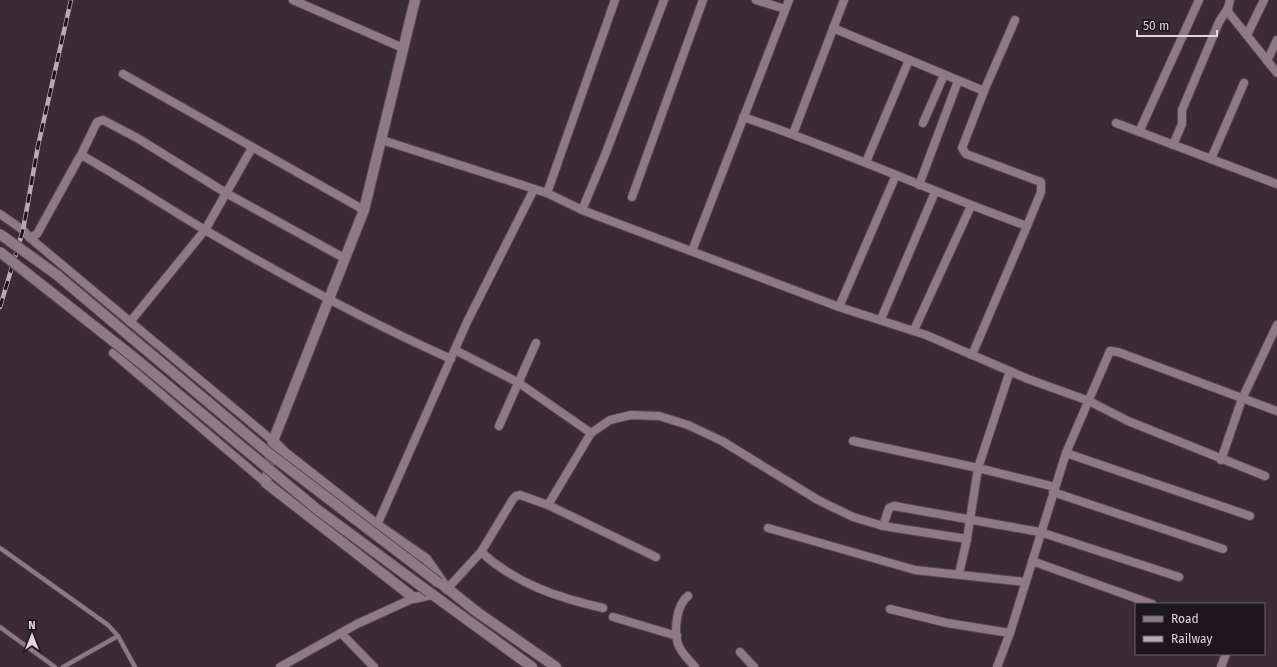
<svg xmlns="http://www.w3.org/2000/svg" width="1277" height="667" viewBox="0 0 1277 667" font-family="'Fira Sans',sans-serif">
<style>
.lines{fill:none;stroke-linecap:round;stroke-linejoin:round}
.lane-casing{stroke:#574950;stroke-width:5.5}
.street-casing{stroke:#574950;stroke-width:10}
.secondary-casing{stroke:#574950;stroke-width:12}
.lane{stroke:#8d7a84;stroke-width:4}
.street{stroke:#8d7a84;stroke-width:8}
.secondary{stroke:#8d7a84;stroke-width:10}
.rail-casing{stroke:#b8acb2;stroke-width:4.5}
.rail{stroke:#1d161a;stroke-width:3;stroke-dasharray:9;stroke-linecap:butt}
.secondary-bridge-casing{stroke:#574950;stroke-width:12;stroke-linecap:butt}
.secondary-bridge{stroke:#8d7a84;stroke-width:10}
</style>
<rect width="100%" height="100%" fill="#3b2b33"/>
<g class="lines">
<defs>
<g id="lane">
<path d="M0,548L108,625L118,636L135,667"/>
<path d="M0,627L55,667"/>
<path d="M63,667L118,636"/>
</g>
<g id="street">
<path d="M293,0L403,48"/>
<path d="M756,0L785,9"/>
<path d="M1230,0L1228,8L1229,13L1277,73"/>
<path d="M833,28L984,91L962,148L966,154L1041,182V192L1027,226"/>
<path d="M1247,35L1264,0"/>
<path d="M1267,61L1277,40"/>
<path d="M123,74L364,210"/>
<path d="M984,91L1015,20"/>
<path d="M743,117C839,149 932,192 1027,226L972,355"/>
<path d="M923,123L944,75"/>
<path d="M1116,123L1277,184"/>
<path d="M1139,132L1199,0"/>
<path d="M793,134L844,0"/>
<path d="M382,140L547,193L582,210L839,307L926,335L1028,379L1089,401L1128,421L1265,476"/>
<path d="M1173,145L1182,124V110L1219,22L1228,8"/>
<path d="M80,157L97,122L103,120L139,139L226,193L344,258"/>
<path d="M1211,159L1244,83"/>
<path d="M866,162L909,60"/>
<path d="M919,185L958,81"/>
<path d="M547,193L615,0"/>
<path d="M632,197L703,0"/>
<path d="M582,210L605,155L664,0"/>
<path d="M0,214L23,230L30,238L37,234L79,158L83,156C124,179 164,206 205,230C285,277 366,321 451,359"/>
<path d="M30,238L273,441"/>
<path d="M692,251L789,0"/>
<path d="M839,307L896,175"/>
<path d="M881,319L935,192"/>
<path d="M130,322L205,230L252,148"/>
<path d="M914,330L971,206"/>
<path d="M455,350L519,383L591,433"/>
<path d="M113,353L266,483"/>
<path d="M499,426L536,343"/>
<path d="M853,441L978,468L1055,487"/>
<path d="M1066,453L1250,516"/>
<path d="M1221,460L1242,399L1277,325"/>
<path d="M1053,492L1223,549"/>
<path d="M548,505L656,557"/>
<path d="M377,525L467,322L534,189"/>
<path d="M883,526L889,508L894,506L1040,532L1179,577"/>
<path d="M768,528L915,570L1025,582"/>
<path d="M481,552C516,584 559,598 603,608"/>
<path d="M1032,561L1152,604"/>
<path d="M959,574L967,539L978,468L1010,371"/>
<path d="M447,589L481,552L513,499L516,496L520,495L548,505L591,433L610,420L631,415L659,416L688,425L722,441L818,500L853,517L883,526L967,539"/>
<path d="M688,596C676,605 674,631 678,644C681,653 689,660 695,667"/>
<path d="M890,609L947,623L1010,633"/>
<path d="M613,617L677,636"/>
<path d="M341,633L374,667"/>
<path d="M740,652L754,667"/>
<path d="M280,667L357,624L414,598"/>
<path d="M997,667L1010,633L1066,453L1110,351L1118,352L1277,411"/>
<path d="M1221,667L1226,654"/>
</g>
<g id="secondary">
<path d="M415,0L364,210L273,441L266,483L414,598L432,594"/>
<path d="M273,441L285,453L377,525L426,559L447,589"/>
<path d="M443,585L477,612L556,667"/>
<path d="M429,592L532,667"/>
</g>
</defs>
<use href="#lane" class="lane-casing"/>
<use href="#street" class="street-casing"/>
<use href="#secondary" class="secondary-casing"/>
<use href="#lane" class="lane"/>
<use href="#street" class="street"/>
<use href="#secondary" class="secondary"/>
<defs>
<path id="rail" d="M0,307L23,230L38,146L71,0"/>
</defs>
<use href="#rail" class="rail-casing"/>
<use href="#rail" class="rail"/>
<defs>
<g id="secondary-bridge">
<path d="M0,234L57,275L271,455L439,583"/>
<path d="M0,252L141,363L318,510L429,592"/>
</g>
</defs>
<use href="#secondary-bridge" class="secondary-bridge-casing"/>
<use href="#secondary-bridge" class="secondary-bridge"/>
</g>
<rect x="1135" y="603" width="130" height="52" fill="#1d161a" stroke="#6b6267"/>
<rect x="1143" y="616" width="20" height="6" fill="#8d7a84" stroke="#6b6267"/>
<text x="1171" y="623" font-size="12" fill="#e0d5da">Road</text>
<rect x="1143" y="636" width="20" height="6" fill="#b8acb2" stroke="#6b6267"/>
<text x="1171" y="643" font-size="12" fill="#e0d5da">Railway</text>
<g transform="translate(32 635)" stroke="#1d161a" stroke-width="3" paint-order="stroke">
<path d="M0-3L7 15L0 10L-7 15Z" fill="#e0d5da"/>
<text y="-6" font-size="11" font-weight="bold" text-anchor="middle" fill="#e0d5da">N</text>
</g>
<path d="M1137 30v6h80v-6" fill="none" stroke="#e0d5da" stroke-width="2"/>
<text x="1143" y="30" font-size="12" fill="#e0d5da" stroke="#1d161a" stroke-width="3" paint-order="stroke">50 m</text>
</svg>
